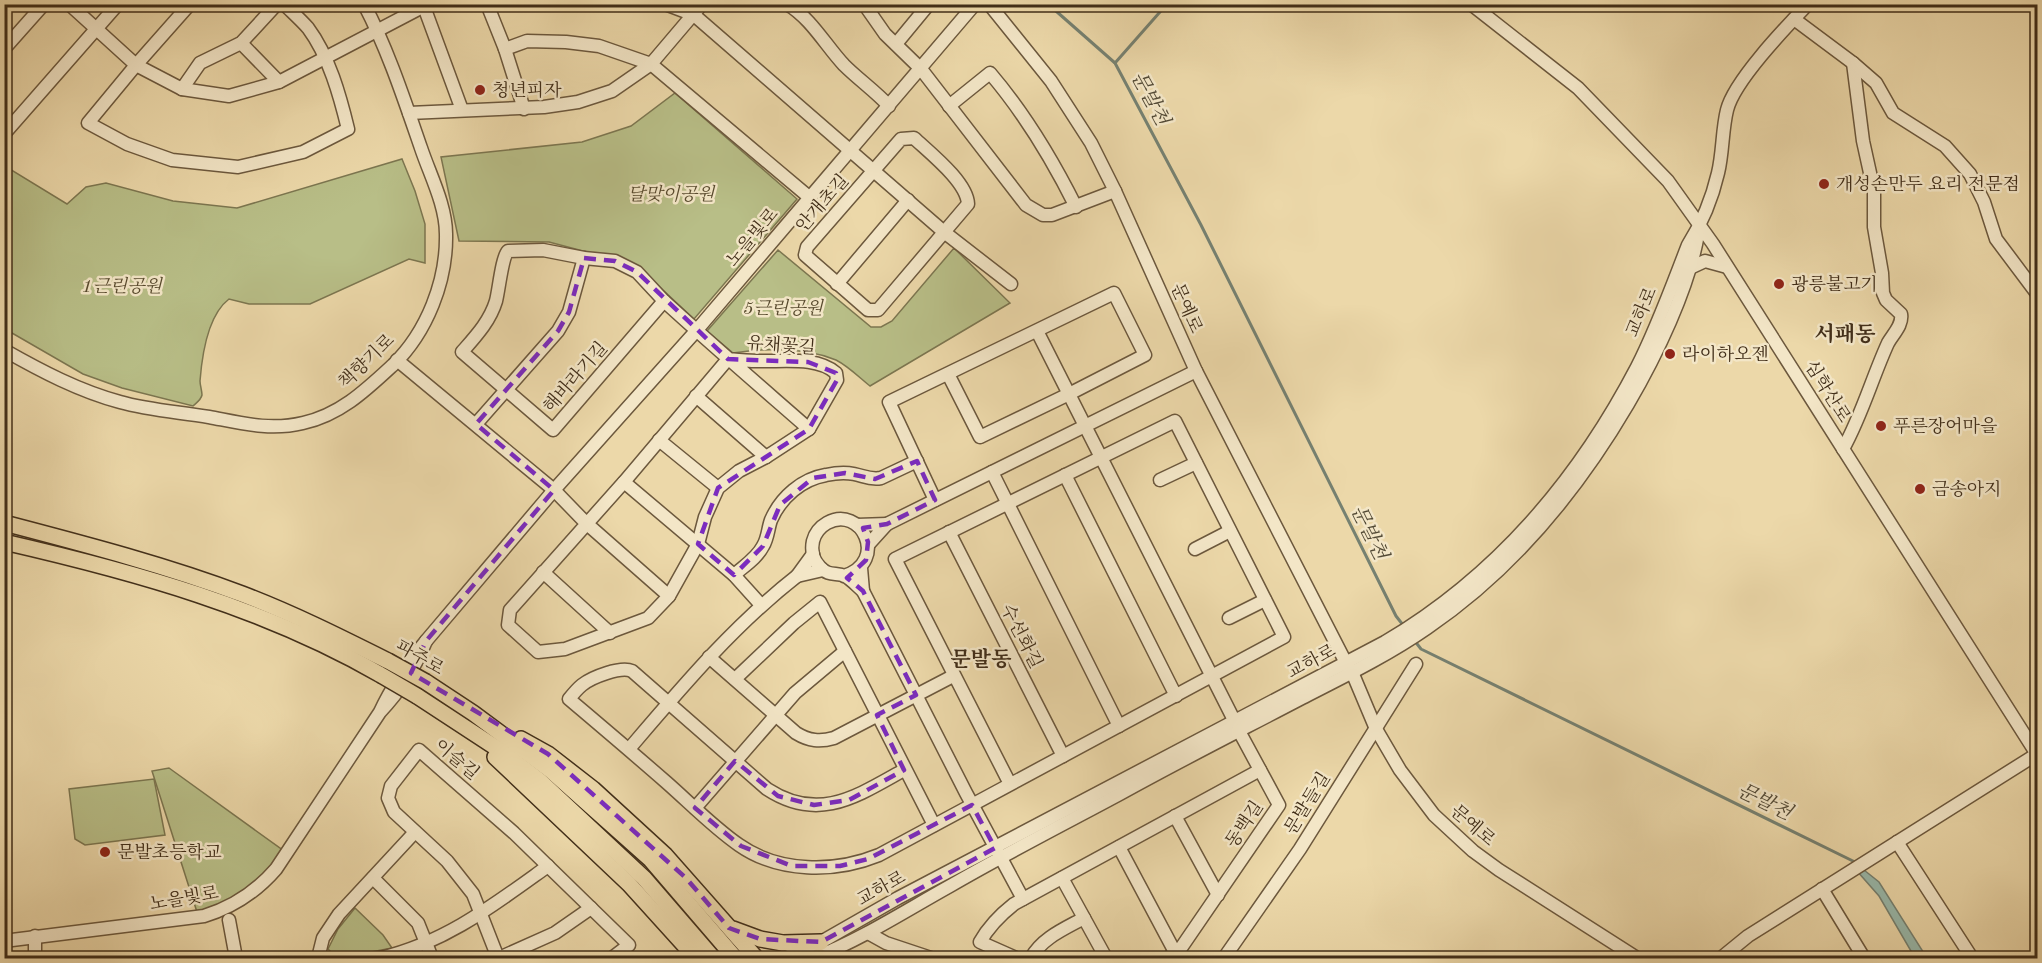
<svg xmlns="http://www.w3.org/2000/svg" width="2042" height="963" viewBox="0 0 2042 963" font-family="'Old Standard TT','Noto Serif KR',serif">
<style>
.green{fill:#b8be87;stroke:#7c7650;stroke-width:1.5}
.water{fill:#99b9ab;stroke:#768171;stroke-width:1.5}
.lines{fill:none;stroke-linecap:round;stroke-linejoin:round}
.stream{stroke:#768171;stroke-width:3}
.minor-casing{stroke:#6c583d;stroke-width:15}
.major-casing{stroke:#412e19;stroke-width:18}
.minor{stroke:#f3e6c7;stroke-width:12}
.major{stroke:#ecd8a9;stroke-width:15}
.major-bridge-casing{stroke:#412e19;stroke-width:18;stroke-linecap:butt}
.major-bridge{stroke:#ecd8a9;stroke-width:15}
.marked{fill:none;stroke:#7b2cbf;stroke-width:4.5;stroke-dasharray:12 8;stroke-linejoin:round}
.poi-dot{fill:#8f2418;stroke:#f3e6c7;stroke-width:2}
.labels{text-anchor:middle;stroke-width:5;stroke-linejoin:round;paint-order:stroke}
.poi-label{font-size:18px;fill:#412e19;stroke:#f3e6c7;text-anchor:start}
.park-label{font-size:18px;font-style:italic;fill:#594b2f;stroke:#f3e6c7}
.street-label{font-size:18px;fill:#412e19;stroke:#f3e6c7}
.water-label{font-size:20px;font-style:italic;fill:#534a36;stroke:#f3e6c7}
.quarter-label{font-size:21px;font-weight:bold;fill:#412e19;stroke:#f3e6c7}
</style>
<rect width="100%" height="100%" fill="#ecd8a9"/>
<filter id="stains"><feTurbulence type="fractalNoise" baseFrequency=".00333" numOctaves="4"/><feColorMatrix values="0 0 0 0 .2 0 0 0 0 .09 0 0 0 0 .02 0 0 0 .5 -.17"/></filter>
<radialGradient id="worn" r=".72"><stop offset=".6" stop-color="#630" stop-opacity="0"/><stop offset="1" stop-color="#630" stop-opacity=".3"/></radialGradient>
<g class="green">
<path d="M675,93L797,199L694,319L636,265L549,242L459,241L441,157L582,142L631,126Z"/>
<path d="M402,159L415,191L425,224V263L409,259L310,304H249L229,299C208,315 202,355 200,381C200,385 202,391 202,395C201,400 196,403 193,406L122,388L83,374L5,329V166L67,204L86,187L106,183L173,201L237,208Z"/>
<path d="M954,248L1010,303L870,386C860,378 848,366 836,360C804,347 766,348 733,353L707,331L778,250L871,327H881L892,321Z"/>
<path d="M169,768L284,851C259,882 236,901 197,912L152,771Z"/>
<path d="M154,779L165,835L85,845L75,839L69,789Z"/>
<path d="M355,908L383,935L392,948L340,958H337L328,949L338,929Z"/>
</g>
<path class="water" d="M1864,870L1879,882L1927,958H1915L1879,896L1857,871Z"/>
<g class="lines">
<g class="stream">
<path d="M1048,4L1115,63L1201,225L1396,616L1403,625"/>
<path d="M1115,63L1167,4"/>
<path d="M1414,640L1421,649L1857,863"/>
</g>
<defs>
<g id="minor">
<path d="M69,4L136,65L182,89L229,96L279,82L428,4"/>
<path d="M190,4L136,65L88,123L127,144L172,160L238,167L303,152L348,129C340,96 329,56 308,28C301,20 292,12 284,4"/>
<path d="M423,4L462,110"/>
<path d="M487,4L505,49L524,109"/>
<path d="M665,4L694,15L944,232L1011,284"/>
<path d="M787,4C811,18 826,46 844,65C858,79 875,91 889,106"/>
<path d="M864,4L885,34L921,69L1026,205L1043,215H1052L1115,191"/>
<path d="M989,4L1051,81L1091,143L1115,191L1196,371L1346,663L1352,672L1376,729L1400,770L1434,815L1473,851L1499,870L1637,958"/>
<path d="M1471,4L1578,88L1668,181L1713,244L2038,756"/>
<path d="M1794,19L1853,63L1876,83L1893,113L1945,146L1970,174L1984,202L1996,239L2038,295"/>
<path d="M241,43L279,82"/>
<path d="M896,44L929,4"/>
<path d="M4,49L44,4"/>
<path d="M505,49L527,41L566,42L599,46L651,64L809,197"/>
<path d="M182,89L200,63L241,43L277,4"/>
<path d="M949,106L990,73C1025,114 1052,159 1076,207"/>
<path d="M409,113L544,107L578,102L612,91L651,64L702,4"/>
<path d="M4,134L118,4"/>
<path d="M914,138C930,153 967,182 968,204L878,310H868L805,255L807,247L901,139Z"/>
<path d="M543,250L584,258L615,261L637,272L664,301L553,430L462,352C476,336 490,321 496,301C499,289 502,257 508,251Z"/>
<path d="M1690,268L1705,261L1727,267"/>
<path d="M837,284L908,200"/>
<path d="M1037,331L1235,722"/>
<path d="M4,350C41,371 79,391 120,402C148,410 179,412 209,417C241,423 270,431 303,423C340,415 366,390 393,365C427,332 447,281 446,234C446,205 430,175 421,148C404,99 388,50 364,4"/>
<path d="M397,360L554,490L586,523L669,596L648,618L565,649L538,652L508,625L510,610L624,482L728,359C738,360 747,361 757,361C782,362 817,356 836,373L837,380L809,429C761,387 712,345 664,301"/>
<path d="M696,396L766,457"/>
<path d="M476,424L558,331L569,312L584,258"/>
<path d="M659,440L718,488"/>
<path d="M1843,449C1862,415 1872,378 1888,343C1893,334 1903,325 1901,314L1886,300L1883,293L1882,273L1874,227V191L1863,141L1853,63"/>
<path d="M992,472L1119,726"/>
<path d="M1065,475L1176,696"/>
<path d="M1160,480L1196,463"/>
<path d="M624,482L734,575L761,605"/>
<path d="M935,500L889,402L1114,293L1145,355L1069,394L980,437L948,374"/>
<path d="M887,524L1196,371"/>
<path d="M857,525L887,524L868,545"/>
<path d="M949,532L1063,756"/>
<path d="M1195,549L1230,531"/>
<path d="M813,554L797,576L823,570"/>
<path d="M543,572L610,633"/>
<path d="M734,575C744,566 757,558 763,546C768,538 768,528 771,520C781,497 802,479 826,475C835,473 845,472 854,474C864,476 870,480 881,478L917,461"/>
<path d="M844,576C890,561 861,504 827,523C820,527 815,533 813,541C811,550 813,560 820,567C829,577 836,572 845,576C851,579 858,587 863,591L861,568"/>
<path d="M863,591L966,793L1023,899"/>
<path d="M669,596L698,544L705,517L718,488L739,471L766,457L809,429"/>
<path d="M1229,618L1265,600"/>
<path d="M426,641L554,490L696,331L975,4"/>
<path d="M709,657L796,733C809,741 820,742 834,738L953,676"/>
<path d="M735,679L794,623L820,602L934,825"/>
<path d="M629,749C681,688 733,626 797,576"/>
<path d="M904,770C857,796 819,823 767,789L632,671C621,666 592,677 582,685C577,689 573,694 569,699C602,727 634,754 666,782C690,803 713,827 739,845C779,873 835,873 879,855L1284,637L1175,421L895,559L1010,784"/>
<path d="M695,808L795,693L845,651"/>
<path d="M1175,816L1218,895"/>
<path d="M1897,842L1972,958"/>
<path d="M1119,847L1176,954"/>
<path d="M373,878L418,923L432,958"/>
<path d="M1062,878L1106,958"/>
<path d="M1822,889L1864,958"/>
<path d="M229,920L236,958"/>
<path d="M868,933L886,943L931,958"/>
<path d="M4,941L204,916C234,907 256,892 276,869L380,712C392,686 408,663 426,641C415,668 400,691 380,712"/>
<path d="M35,958V936"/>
<path d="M318,958L323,938L339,914L415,832"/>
<path d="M380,958C445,943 495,904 548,866"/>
<path d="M498,958L473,894L447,861L394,812L388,798L391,786L419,750L514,833L629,945L612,958"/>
<path d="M499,958L555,933L591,908"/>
<path d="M784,958L821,942L898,898L1385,642C1495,577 1578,480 1637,367C1657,328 1672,286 1688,245C1702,223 1712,199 1718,173C1723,153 1722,130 1727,110C1734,81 1786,27 1808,4"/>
<path d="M814,958C862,939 905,911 950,886C1005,854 1062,825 1118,795C1179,761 1241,730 1302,698C1345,676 1388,655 1427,628C1511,571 1577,491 1628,404C1656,356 1689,288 1698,234"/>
<path d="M1016,958L980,942C989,926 1000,915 1014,904L1260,770"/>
<path d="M1031,958C1042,938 1064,929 1084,918"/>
<path d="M1168,958L1181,948L1279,805L1239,731"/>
<path d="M1224,958L1300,849L1416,664"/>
<path d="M1721,958L1748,936L2037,754"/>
</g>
<g id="major">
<path d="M4,523C84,544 165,565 242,594C292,613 340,637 388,661"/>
<path d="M4,542C135,572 265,608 381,675"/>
<path d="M426,682L473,713L550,770L651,860L735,958"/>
<path d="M417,696L501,751L540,781L644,878L713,958"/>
<path d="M521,739L548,754L593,789L665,855L756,958"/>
<path d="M495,757L629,884L696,958"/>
<path d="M733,929L760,939L783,943L821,942"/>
<path d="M817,958L819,956"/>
</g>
</defs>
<use href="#minor" class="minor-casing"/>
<use href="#major" class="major-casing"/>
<use href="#minor" class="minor"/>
<use href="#major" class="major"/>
<defs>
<g id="major-bridge">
<path d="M388,661L426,682"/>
<path d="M381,675L417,696"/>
</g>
</defs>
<use href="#major-bridge" class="major-bridge-casing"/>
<use href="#major-bridge" class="major-bridge"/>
</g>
<path class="marked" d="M584,258L615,261L637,272L728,359L808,362L836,373L837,380L809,429L718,488L698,544L734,575L763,546L780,505L813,478L845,473L875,479L917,461L935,500L887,524L863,528L868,542L866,560L847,578L863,591L916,695L877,715L904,770L849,800L814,805L778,796L735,761L695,808L741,846L792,866H840L868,859L972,805L995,848L821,942L760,939L729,928L686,878L548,754L411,673L426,641L554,490L476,424L558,331L569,312Z"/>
<g class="poi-dot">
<circle cx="480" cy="90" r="6"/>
<circle cx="1824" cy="184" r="6"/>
<circle cx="1779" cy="284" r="6"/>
<circle cx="1670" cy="354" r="6"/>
<circle cx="1881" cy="426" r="6"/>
<circle cx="1920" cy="489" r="6"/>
<circle cx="105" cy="852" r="6"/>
</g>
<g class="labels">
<g class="poi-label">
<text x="492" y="96">청년피자</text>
<text x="1836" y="190">개성손만두 요리 전문점</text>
<text x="1791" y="290">광릉불고기</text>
<text x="1682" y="360">라이하오젠</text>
<text x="1893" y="432">푸른장어마을</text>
<text x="1932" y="495">금송아지</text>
<text x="117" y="858">문발초등학교</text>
</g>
<g class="park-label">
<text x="671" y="200">달맞이공원</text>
<text x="122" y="292">1근린공원</text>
<text x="783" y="314">5근린공원</text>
</g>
<g class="street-label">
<text transform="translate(822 203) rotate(-49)" y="6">안개초길</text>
<text transform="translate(752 237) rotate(-50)" y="6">노을빛로</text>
<text transform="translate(1187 308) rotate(66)" y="6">문예로</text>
<text transform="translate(1641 312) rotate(-67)" y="6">교하로</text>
<text transform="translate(781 345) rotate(4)" y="6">유채꽃길</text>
<text transform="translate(366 361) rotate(-44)" y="6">책향기로</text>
<text transform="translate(575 377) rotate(-49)" y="6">해바라기길</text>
<text transform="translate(1828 391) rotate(58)" y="6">심학산로</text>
<text transform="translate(1022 636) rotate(63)" y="6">수선화길</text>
<text transform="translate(420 657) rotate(30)" y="6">파주로</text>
<text transform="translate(1311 661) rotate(-28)" y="6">교하로</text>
<text transform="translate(457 759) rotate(40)" y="6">이슬길</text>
<text transform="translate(1307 803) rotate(-58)" y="6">문발들길</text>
<text transform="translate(1244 824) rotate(-56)" y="6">동백길</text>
<text transform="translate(1473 825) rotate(41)" y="6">문예로</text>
<text transform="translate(881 888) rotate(-29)" y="6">교하로</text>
<text transform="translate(184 898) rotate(-10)" y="6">노을빛로</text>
</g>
<g class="water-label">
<text transform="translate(1151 98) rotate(62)" y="7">문발천</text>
<text transform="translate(1370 532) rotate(64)" y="7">문발천</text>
<text transform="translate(1765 801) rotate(26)" y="7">문발천</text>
</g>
<g class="quarter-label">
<text x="1845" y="341">서패동</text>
<text x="981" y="666">문발동</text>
</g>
</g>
<rect width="2042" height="963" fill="none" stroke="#ecd8a9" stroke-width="24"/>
<rect x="6" y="6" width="2030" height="951" fill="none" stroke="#412e19" stroke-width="3"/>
<rect x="12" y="12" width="2018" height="939" fill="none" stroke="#412e19" stroke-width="1.5"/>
<rect width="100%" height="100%" filter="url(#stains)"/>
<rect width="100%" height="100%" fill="url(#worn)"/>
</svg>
